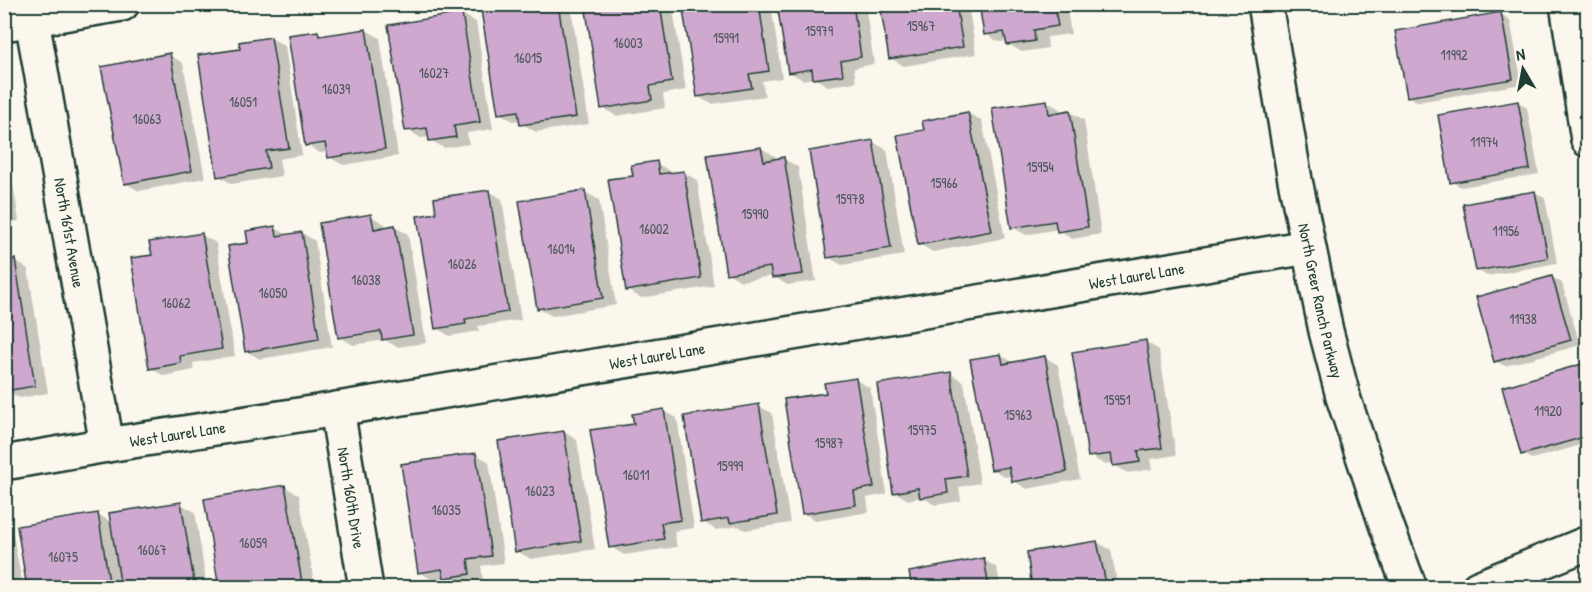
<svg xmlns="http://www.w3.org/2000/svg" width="1592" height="592" viewBox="0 0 1592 592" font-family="'Patrick Hand',sans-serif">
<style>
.shadow{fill:#0003}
.building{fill:#cfa8d0;stroke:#1f3d34;stroke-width:1.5}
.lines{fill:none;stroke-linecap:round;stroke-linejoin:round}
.minor-casing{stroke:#1f3d34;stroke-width:38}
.minor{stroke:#fbf7ec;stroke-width:33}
.labels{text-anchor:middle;stroke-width:5;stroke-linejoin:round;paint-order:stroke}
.number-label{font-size:14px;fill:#4b585b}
.street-label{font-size:16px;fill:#1f3d34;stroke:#fbf7ec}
</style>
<rect width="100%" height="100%" fill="#fbf7ec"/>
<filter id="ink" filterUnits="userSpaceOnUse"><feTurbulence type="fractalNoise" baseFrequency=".0167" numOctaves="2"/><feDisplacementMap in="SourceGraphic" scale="12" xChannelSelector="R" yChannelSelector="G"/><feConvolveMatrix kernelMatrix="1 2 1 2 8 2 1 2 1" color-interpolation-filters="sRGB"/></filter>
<g filter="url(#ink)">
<g class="shadow">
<path d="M482,4H566L571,7L589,124L536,132L522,124L521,120L513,121L499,113Z"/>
<path d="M586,4H672L686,90L663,94L665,108L616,116L603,108Z"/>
<path d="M684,4H771L782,78L762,81L765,96L712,104L698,97Z"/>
<path d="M778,4H865L874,64L854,68L856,82L828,86L814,78L803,80L789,72Z"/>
<path d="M882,4H968L976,54L904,66L890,58Z"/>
<path d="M980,4H1066L1071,34L1047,37L1048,48L1022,52L1008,44L1007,41L999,42L985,34Z"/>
<path d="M1427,4H1450L1433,8Z"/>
<path d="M462,14L476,22L493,129L467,133L469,144L444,148L430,140V137L421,138L407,130Z"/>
<path d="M1501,14L1510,20L1522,84L1418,102L1408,96Z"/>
<path d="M366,30L380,38L398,156L343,165L329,157L328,152L320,153L307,145L318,32L325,36Z"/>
<path d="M271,38L285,46L302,155L279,159L282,176L232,184L219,176L242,50Z"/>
<path d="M169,55L183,63L205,178L139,191L125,183Z"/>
<path d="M1046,101L1060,109L1061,113L1070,112L1084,120L1101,234L1072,239L1058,229L1026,235L1012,227Z"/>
<path d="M1518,102L1527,108L1539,174L1461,187L1452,182Z"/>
<path d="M968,113L982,121L1005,238L933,252L919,244L925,131Z"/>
<path d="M4,129L19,221L4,223Z"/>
<path d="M873,142L887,150L904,255L842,265L828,257Z"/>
<path d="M761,148L775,156V160L784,159L798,167L816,281L787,285L773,276L741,281L728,273Z"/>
<path d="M656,163L670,171L671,174L683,172L697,180L714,286L641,298L627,290L635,177Z"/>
<path d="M489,191L502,199L521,320L478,326L479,331L450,336L436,328L438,214Z"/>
<path d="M585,192L599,200L616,305L552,316L538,308Z"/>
<path d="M1535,192L1545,198L1557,263L1487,276L1477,270Z"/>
<path d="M371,216L385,224L386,228L394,227L408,234L426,343L397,347L385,340L353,345L340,337Z"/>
<path d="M275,228L288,235L302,233L315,241L332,347L260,359L246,351L250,244Z"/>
<path d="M202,235L216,243L235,356L193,363L194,370L164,376L151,368L153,256Z"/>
<path d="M15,261L28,269L48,393L20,398L4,390V263Z"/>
<path d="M1552,277L1562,283L1580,345L1505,366L1495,361Z"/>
<path d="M1146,342L1159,350L1176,455L1151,459L1153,469L1128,473L1114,465V463L1103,464L1090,456Z"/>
<path d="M1001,355L1014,363L1045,357L1058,365L1080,479L1027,489L1014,481L1013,476L1006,477L992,469Z"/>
<path d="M1582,366L1588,369V443L1532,459L1522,454Z"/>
<path d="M951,374L964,382L980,483L959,487L961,501L935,505L922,497L908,500L895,492Z"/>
<path d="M856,380L870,388L887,494L867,498L869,512L817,521L803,513L827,394Z"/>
<path d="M758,406L772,413L790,523L745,530L738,526L716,530L703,522Z"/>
<path d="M663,410L677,418L694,528L674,531L677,547L624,555L611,547L636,425Z"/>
<path d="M564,432L577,440L595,549L531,559L517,551Z"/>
<path d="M476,454L489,462L504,563L481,566L483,581L459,585L446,578L433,580L419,572Z"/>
<path d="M285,487L299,495L315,588H220Z"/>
<path d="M181,504L195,512L207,588H29L97,514L112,522Z"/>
<path d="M4,529L13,534L23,588H4Z"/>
<path d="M1097,542L1111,550L1118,588H1034Z"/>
<path d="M984,560L997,568L1001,588H914Z"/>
</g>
<g class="building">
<path d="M480,4H558L576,117L520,125L518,111L498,114Z"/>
<path d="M585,4H660L672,82L650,86L652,100L601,109Z"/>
<path d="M682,4H759L769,71L749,74L752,88L697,97Z"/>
<path d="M777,4H853L861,57L841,61L843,75L813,79L812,69L788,73Z"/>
<path d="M880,4H956L963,47L889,59Z"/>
<path d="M979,4H1054L1058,26L1034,30L1035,41L1007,45L1004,32L984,35Z"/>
<path d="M1501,12L1513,79L1407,97L1395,31Z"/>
<path d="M462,13L480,122L454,126L456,137L429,141L427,128L405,131L388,25Z"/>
<path d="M366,29L385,149L328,158L325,143L305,146L288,35L318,31L319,36Z"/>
<path d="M271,37L289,148L266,151L269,168L217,177L198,55L240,49L239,42Z"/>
<path d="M170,53L192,171L124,184L101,67Z"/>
<path d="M1047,100L1049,114L1070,110L1088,227L1057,232L1055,221L1011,228L992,108Z"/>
<path d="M1518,101L1530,169L1450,183L1438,115Z"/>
<path d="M968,112L992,231L918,245L897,135L924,130L922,121Z"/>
<path d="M873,140L891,248L827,258L809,151Z"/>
<path d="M761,147L764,161L784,157L803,274L772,278L770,267L726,274L707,155Z"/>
<path d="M657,161L659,174L684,171L701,278L626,291L608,179L633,176L631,165Z"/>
<path d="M489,190L508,312L465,319L466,324L435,329L417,216L436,213L434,198Z"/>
<path d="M585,190L603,298L537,309L519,201Z"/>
<path d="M1535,191L1548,258L1476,271L1463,204Z"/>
<path d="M371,214L374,229L395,225L413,335L382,340L381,331L338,338L319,223Z"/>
<path d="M275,226L277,236L302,232L319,339L245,352L228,246L248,243L246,231Z"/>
<path d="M202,233L222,349L180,356L181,363L149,369L131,258L152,255L149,242Z"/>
<path d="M15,259L35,386L5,391L4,261Z"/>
<path d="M1552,276L1571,340L1494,362L1476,297Z"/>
<path d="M1146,340L1162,448L1138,451L1140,462L1113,466L1111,454L1088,457L1072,352Z"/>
<path d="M1001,354L1003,364L1045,356L1067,472L1012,482L1009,467L991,470L970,359Z"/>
<path d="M1582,364L1588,384V436L1521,455L1502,387Z"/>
<path d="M951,372L967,476L946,479L948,493L920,498L918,488L893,493L877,384Z"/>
<path d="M856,378L874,487L854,491L856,505L802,514L784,399L826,393L824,383Z"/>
<path d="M759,404L777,515L730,523L729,518L701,523L684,416Z"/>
<path d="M664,409L681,520L661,523L664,539L609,548L590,430L634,424L632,414Z"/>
<path d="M564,431L581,541L515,552L498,441Z"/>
<path d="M476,453L491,556L468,559L470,574L444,578L442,569L418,573L401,464Z"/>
<path d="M285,485L303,588H219L204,499Z"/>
<path d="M181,502L195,588H121L109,513Z"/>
<path d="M98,513L110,588H27L17,526Z"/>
<path d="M1097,541L1107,588H1032L1027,552Z"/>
<path d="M4,551L11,588H4Z"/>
<path d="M984,558L989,588H912L909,572Z"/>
</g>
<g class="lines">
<defs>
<g id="minor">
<path id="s1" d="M1265,4L1295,180L1326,331L1344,400L1387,527L1410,588"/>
<path d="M1567,4L1588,140"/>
<path id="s2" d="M32,20L107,445"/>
<path d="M4,24L122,4"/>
<path id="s3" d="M337,409L366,588"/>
<path id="s4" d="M4,463L107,445L337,409L1308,247"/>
<path d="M1478,588L1588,543"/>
</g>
</defs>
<use href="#minor" class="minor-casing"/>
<use href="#minor" class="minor"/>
</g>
</g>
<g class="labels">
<g class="number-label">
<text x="921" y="31">15967</text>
<text x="819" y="36">15979</text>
<text x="726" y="43">15991</text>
<text x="628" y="48">16003</text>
<text x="1454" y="60">11992</text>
<text x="528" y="63">16015</text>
<text x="434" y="78">16027</text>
<text x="336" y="94">16039</text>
<text x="243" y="107">16051</text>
<text x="147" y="124">16063</text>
<text x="1484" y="147">11974</text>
<text x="1040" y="172">15954</text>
<text x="944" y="188">15966</text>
<text x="850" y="204">15978</text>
<text x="755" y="219">15990</text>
<text x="654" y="234">16002</text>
<text x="1506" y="236">11956</text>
<text x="561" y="254">16014</text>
<text x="462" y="269">16026</text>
<text x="366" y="285">16038</text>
<text x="273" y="298">16050</text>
<text x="176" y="308">16062</text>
<text x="1523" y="324">11938</text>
<text x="1117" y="405">15951</text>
<text x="1548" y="416">11920</text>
<text x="1018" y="420">15963</text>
<text x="922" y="435">15975</text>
<text x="829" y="448">15987</text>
<text x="730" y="471">15999</text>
<text x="636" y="480">16011</text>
<text x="540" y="496">16023</text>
<text x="446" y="515">16035</text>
<text x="253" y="548">16059</text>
<text x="152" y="555">16067</text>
<text x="63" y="562">16075</text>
</g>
<g class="street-label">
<text dy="6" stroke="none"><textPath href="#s2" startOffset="216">North 161st Avenue</textPath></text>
<text dy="6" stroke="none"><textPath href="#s4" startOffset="1148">West Laurel Lane</textPath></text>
<text dy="6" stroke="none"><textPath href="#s1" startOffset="302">North Greer Ranch Parkway</textPath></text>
<text dy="6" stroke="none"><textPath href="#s4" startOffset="662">West Laurel Lane</textPath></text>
<text dy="6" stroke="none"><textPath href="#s4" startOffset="176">West Laurel Lane</textPath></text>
<text dy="6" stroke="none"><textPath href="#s3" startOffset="90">North 160th Drive</textPath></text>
</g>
</g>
<rect width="1592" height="592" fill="none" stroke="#fbf7ec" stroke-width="24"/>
<rect x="12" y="12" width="1568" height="568" fill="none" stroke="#1f3d34" stroke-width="2" filter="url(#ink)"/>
<g transform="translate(1523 69) rotate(350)" stroke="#fbf7ec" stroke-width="4.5" paint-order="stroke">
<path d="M0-4.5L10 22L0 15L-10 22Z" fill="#1f3d34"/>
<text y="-9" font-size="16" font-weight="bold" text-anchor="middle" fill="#1f3d34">N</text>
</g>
</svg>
